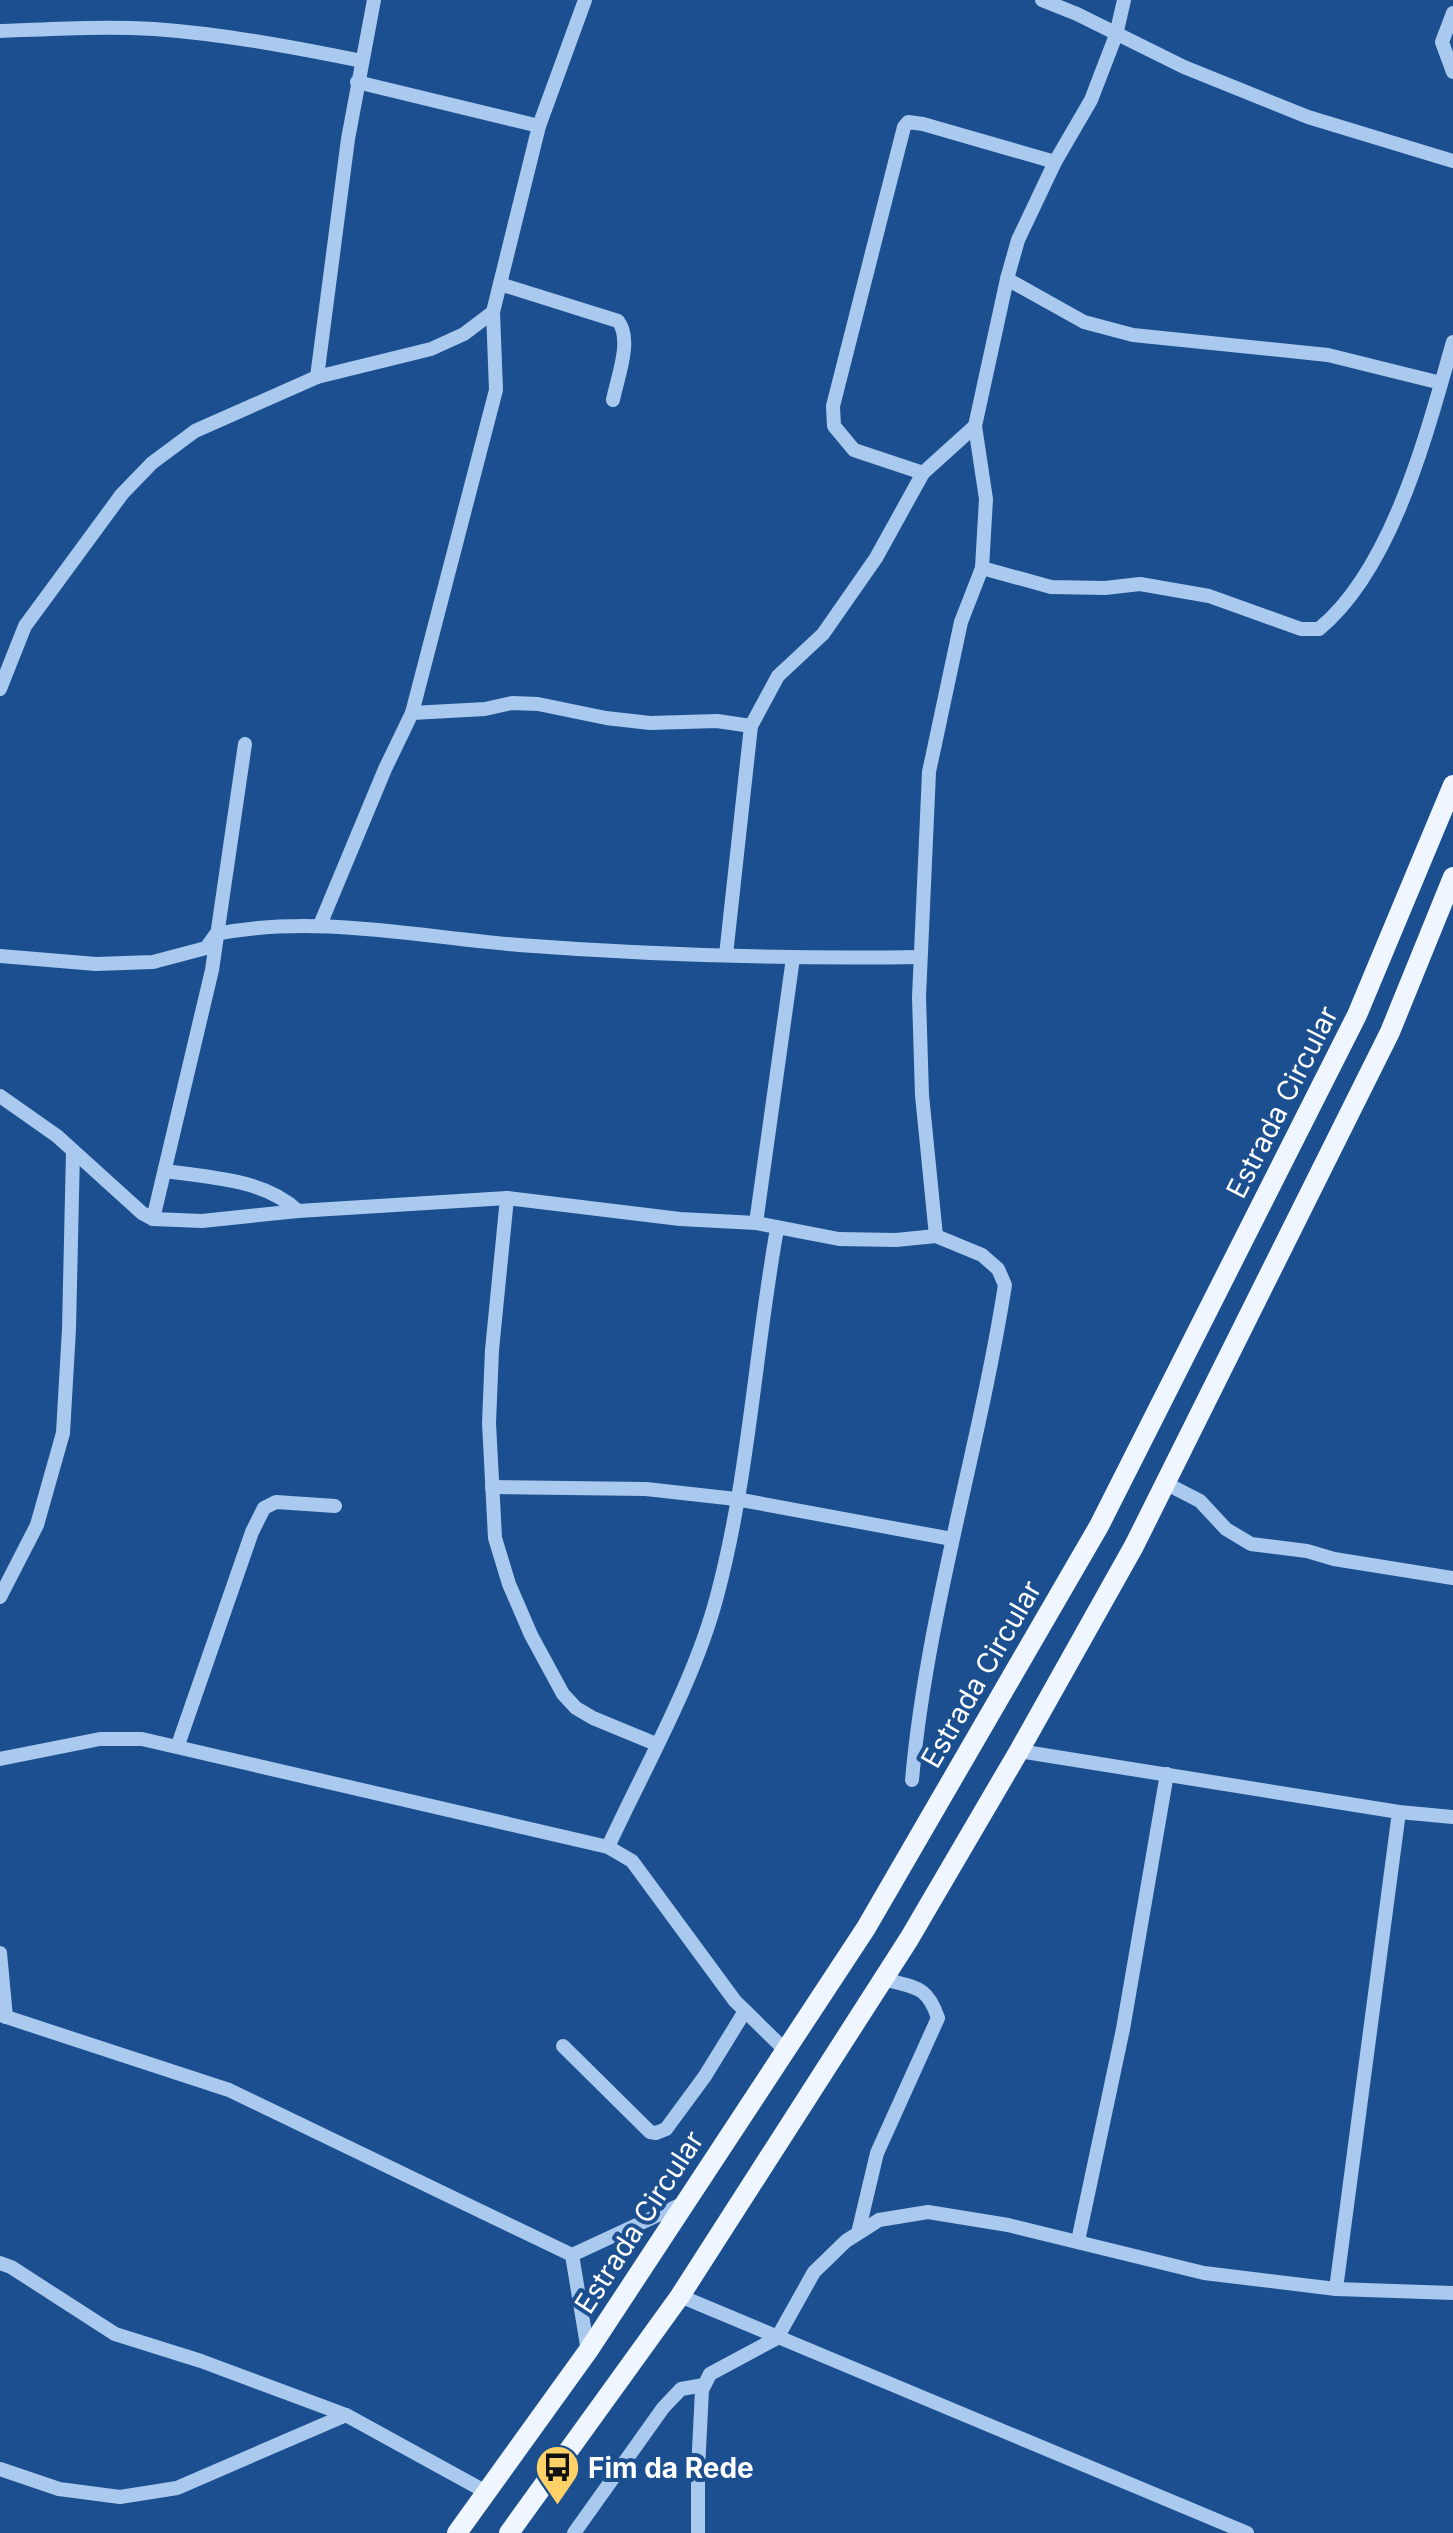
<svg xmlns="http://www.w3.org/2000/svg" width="1453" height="2533" viewBox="0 0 1453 2533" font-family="Inter,sans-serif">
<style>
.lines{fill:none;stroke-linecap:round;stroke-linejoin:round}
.minor{stroke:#a9c9ee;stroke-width:14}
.major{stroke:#f0f6ff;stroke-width:20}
.labels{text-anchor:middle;stroke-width:8;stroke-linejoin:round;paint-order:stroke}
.street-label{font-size:28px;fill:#fff;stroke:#1b4f8f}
.poi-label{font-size:28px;font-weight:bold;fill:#fff;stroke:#1b4f8f;text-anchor:start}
</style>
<rect width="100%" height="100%" fill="#1b4f8f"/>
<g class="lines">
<g class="minor">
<path d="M1042,0L1077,14L1184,67L1308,117L1453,161"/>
<path d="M1453,13L1442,42L1453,72"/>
<path d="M0,31C51,29 103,26 154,29C224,34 293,47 362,61"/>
<path d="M357,82L539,126"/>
<path d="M1007,279L1084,322L1133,335L1328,355L1441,383"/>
<path d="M500,284L618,321C633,340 617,378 613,400"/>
<path d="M317,377L348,139L374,0"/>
<path d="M923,473L854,450L834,426L833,406L904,127L908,122L923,124L1055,162"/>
<path d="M982,568L1051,587L1105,588L1140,584L1209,596L1301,629H1319C1393,568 1427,432 1453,342"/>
<path d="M0,689L25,626L122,494L152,463L195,431L317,377L431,349L464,334L493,312"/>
<path d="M412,713L485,709L512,703L538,704L606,718L650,723L717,721L751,726"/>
<path d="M320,925L385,769L412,713L496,390L493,312L539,126L585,0"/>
<path d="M726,955L751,726L778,676L823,634L876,558L923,473L975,426"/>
<path d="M0,956L96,964L153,962L206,948L216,934C316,914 419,937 519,945C652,955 786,959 920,957"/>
<path d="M0,1096L57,1136L142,1213L153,1219L202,1221L298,1211L507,1198L680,1219L756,1223L839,1239L896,1240L936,1236L982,1255L998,1269L1005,1285C979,1451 927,1612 912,1780"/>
<path d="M166,1171C211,1178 264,1179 298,1211"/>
<path d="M507,1198L492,1350L489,1423L495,1538L509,1584L531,1635L563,1694L576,1708L593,1718L656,1744"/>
<path d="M153,1219L212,970L245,744"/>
<path d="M756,1223L793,958"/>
<path d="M936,1236L922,1095L919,997L929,772L961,622L982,568L986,499L975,426L1007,279L1018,240L1055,162L1091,100L1116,35L1124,0"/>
<path d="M1165,1483L1200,1501L1226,1529L1251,1544L1307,1551L1334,1559L1453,1578"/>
<path d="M492,1487L646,1489L736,1499L952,1539"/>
<path d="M0,1597L37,1525L63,1433L69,1329L73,1151"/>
<path d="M178,1745L252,1532L264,1508L276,1502L335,1506"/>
<path d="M1019,1751L1399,1812L1453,1817"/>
<path d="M0,1759L100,1739H142L608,1847L632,1861L735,2001L785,2050"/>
<path d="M608,1847C645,1767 695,1680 717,1596C749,1476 755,1351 777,1229"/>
<path d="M0,1953L6,2017"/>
<path d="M0,2015L229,2090L572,2255"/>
<path d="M563,2046L650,2132L656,2133L666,2129L705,2076L745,2011"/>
<path d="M858,2233L877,2153L938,2018C927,1985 915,1988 884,1979"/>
<path d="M1078,2241L1123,2029L1167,1774"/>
<path d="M572,2255L684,2203"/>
<path d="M572,2255L588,2351"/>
<path d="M0,2263L11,2267L115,2334L201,2361L346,2415L488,2493"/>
<path d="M1336,2289L1399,1812"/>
<path d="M680,2296L1247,2533"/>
<path d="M0,2469L59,2489L120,2497L177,2488L346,2415"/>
<path d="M574,2533L663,2408L681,2389L704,2385"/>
<path d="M698,2533V2470L702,2390L710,2374L777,2338L814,2272L846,2241L879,2220L928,2212L1008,2225L1204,2273L1336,2289L1453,2293"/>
</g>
<g class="major">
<path d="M457,2533L588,2351L866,1928L1099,1526L1357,1015L1453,785"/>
<path d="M509,2533L680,2296L909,1939L1019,1751L1134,1546L1390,1032L1453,877"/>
</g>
</g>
<defs>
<symbol id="bus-pin" viewBox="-11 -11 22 30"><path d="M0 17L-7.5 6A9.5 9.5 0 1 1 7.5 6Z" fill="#ffd166" stroke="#1b4f8f"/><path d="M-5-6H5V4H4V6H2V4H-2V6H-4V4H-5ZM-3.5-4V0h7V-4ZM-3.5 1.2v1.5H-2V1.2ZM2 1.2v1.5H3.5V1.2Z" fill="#111"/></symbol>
</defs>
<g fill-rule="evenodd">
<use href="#bus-pin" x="532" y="2442" width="51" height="69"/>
</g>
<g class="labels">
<g class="street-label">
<text transform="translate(1282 1102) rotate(-63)" y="10">Estrada Circular</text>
<text transform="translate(981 1674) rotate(-60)" y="10">Estrada Circular</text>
<text transform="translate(639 2222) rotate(-57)" y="10">Estrada Circular</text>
</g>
<g class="poi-label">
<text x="588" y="2478">Fim da Rede</text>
</g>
</g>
</svg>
